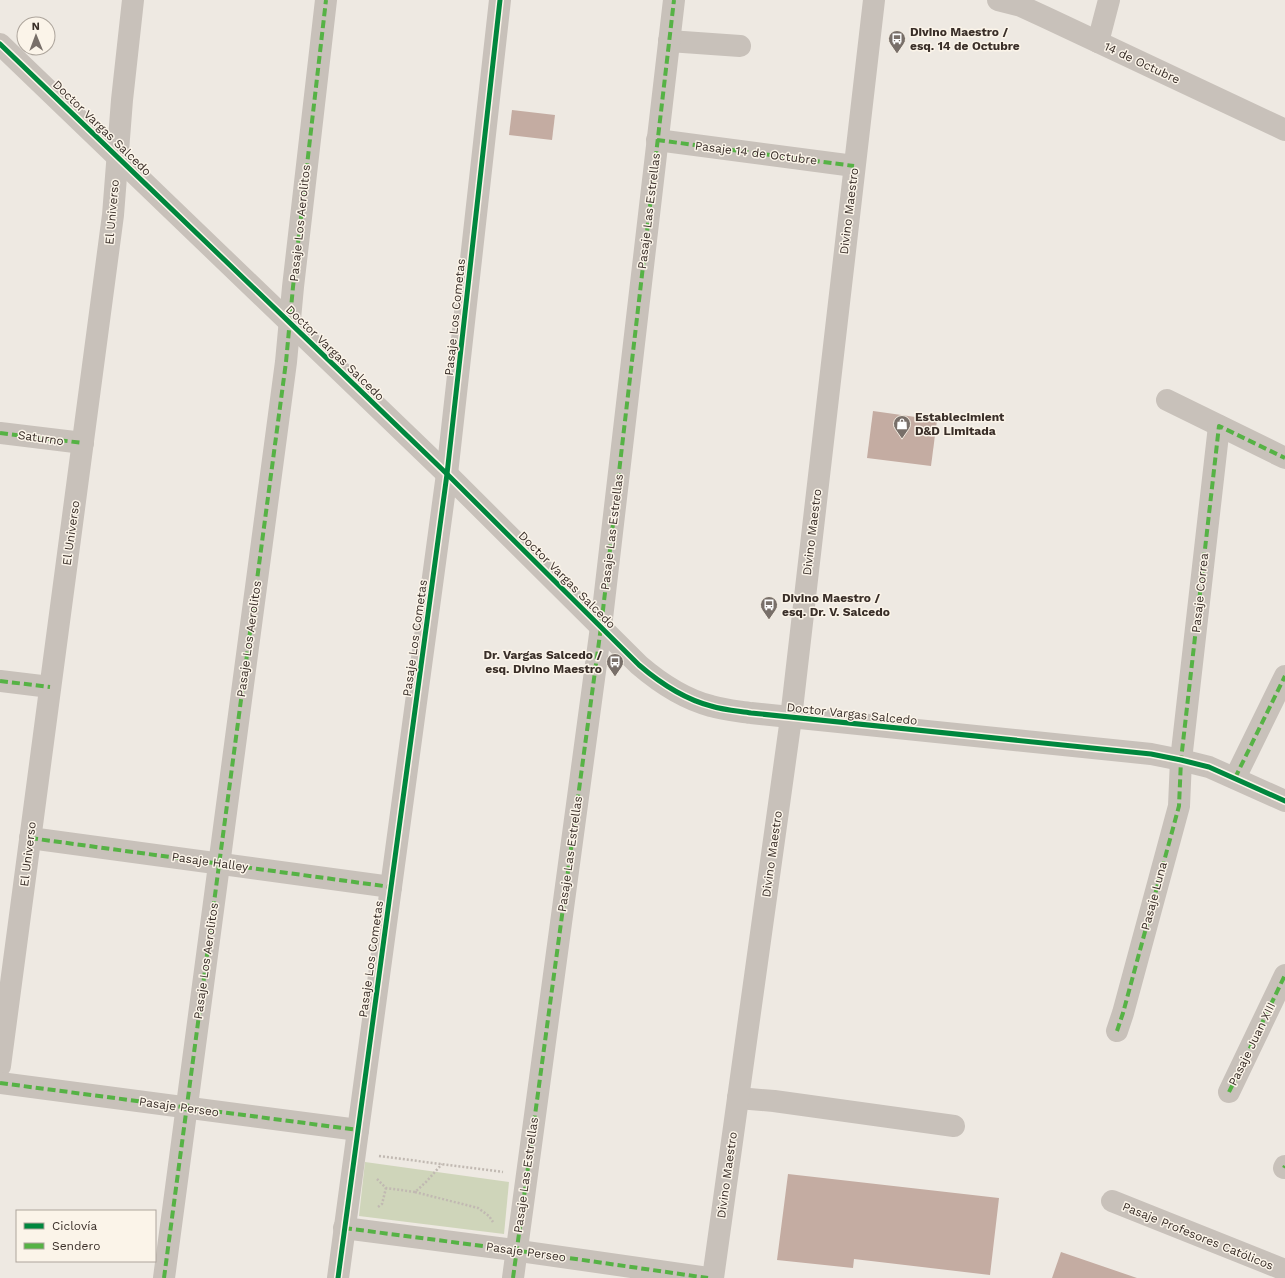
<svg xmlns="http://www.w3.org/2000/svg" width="1285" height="1278" viewBox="0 0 1285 1278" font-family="'Work Sans',sans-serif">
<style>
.green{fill:#cfd5ba}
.building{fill:#c4aca2}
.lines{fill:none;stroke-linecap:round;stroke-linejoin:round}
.path{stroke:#c1b9b2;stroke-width:2.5;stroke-dasharray:2 2;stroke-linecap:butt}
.minor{stroke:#c8c1ba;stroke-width:22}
.quiet{stroke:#56b245;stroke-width:4;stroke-dasharray:8 4;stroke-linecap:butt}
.cycleway-casing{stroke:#fbf4e9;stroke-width:8}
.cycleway{stroke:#00873e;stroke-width:5}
.labels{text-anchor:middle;stroke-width:3;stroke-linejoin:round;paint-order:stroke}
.poi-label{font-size:12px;font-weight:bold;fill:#392e28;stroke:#fbf4e9;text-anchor:start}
.street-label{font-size:12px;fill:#392e28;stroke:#fbf4e9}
</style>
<rect width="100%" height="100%" fill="#eee9e2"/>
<path class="green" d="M365,1162L509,1182L504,1234L359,1216Z"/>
<g class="building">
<path d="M512,110L555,115L552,140L509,135Z"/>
<path d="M873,411L937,420L931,466L867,458Z"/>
<path d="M788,1174L999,1198L990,1275L854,1259L853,1268L777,1260Z"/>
<path d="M1061,1252L1137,1278H1052Z"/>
</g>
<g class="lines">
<g class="path">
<path d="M379,1156L503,1172"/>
<path d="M377,1179L386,1188L415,1192L426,1182L442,1164"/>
<path d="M415,1192L478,1208L489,1216L493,1222"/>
<path d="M378,1207L382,1204L386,1188"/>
</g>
<g class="minor">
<path d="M998,0L1021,6L1047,18L1285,130"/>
<path d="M669,41L740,46"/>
<path d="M1098,42L1109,0"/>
<path d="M0,44L447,474L639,665C660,683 684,699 711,706C724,710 738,711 751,713L1151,754L1181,760L1209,767L1285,801"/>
<path d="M657,140L854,166"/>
<path d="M1167,400L1285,458"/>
<path d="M0,433L83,443"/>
<path d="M0,681L50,687"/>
<path d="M1235,778L1285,676"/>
<path d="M30,838L391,887"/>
<path d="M1117,1031L1123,1013L1179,806L1181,760L1219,426"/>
<path d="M0,1066L113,215L122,100L133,0"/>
<path d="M0,1083L358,1130"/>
<path d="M1229,1092L1285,975"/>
<path d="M738,1098L774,1101L954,1126"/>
<path d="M1284,1168L1285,1166"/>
<path d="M1112,1201L1285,1270"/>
<path d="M344,1228L506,1249L708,1278"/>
<path d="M164,1278L286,362L293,287L326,0"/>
<path d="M338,1278L447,474L500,0"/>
<path d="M513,1278L601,627L674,0"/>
<path d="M713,1278L791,718L874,0"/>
</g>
<g class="quiet">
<path d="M657,140L854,166"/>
<path d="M0,433L83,443"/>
<path d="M0,681L50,687"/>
<path d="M1235,778L1285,676"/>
<path d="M30,838L391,887"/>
<path d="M1117,1031L1123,1013L1179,806L1181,760L1219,426L1285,458"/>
<path d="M0,1083L358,1130"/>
<path d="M1229,1092L1285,975"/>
<path d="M1284,1168L1285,1166"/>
<path d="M344,1228L506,1249L708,1278"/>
<path d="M164,1278L286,362L293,287L326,0"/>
<path d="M513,1278L601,627L674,0"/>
</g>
<defs>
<g id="cycleway">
<path d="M0,44L447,474L639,665C660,683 684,699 711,706C724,710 738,711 751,713L1151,754L1181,760L1209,767L1285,801"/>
<path d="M338,1278L447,474L500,0"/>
</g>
</defs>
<use href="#cycleway" class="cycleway-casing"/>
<use href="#cycleway" class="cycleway"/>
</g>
<defs>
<symbol id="bus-pin" viewBox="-11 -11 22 30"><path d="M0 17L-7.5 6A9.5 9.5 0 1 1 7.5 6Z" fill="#786f69" stroke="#fbf4e9"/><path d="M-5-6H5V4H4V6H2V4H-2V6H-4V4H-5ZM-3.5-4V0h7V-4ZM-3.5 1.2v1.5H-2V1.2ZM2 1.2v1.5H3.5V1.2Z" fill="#fff"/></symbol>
<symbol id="shop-pin" viewBox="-11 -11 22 30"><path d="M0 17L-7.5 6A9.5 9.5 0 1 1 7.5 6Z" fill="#786f69" stroke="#fbf4e9"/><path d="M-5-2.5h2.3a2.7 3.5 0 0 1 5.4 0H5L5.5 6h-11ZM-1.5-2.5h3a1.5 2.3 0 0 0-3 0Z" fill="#fff"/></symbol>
</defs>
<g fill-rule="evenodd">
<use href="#bus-pin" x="887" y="29" width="20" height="27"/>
<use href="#shop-pin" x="892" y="414" width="20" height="27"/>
<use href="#bus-pin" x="759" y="595" width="20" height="27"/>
<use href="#bus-pin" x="605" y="652" width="20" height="27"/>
</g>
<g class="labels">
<g class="poi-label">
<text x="910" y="36">Divino Maestro /<tspan x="910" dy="14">esq. 14 de Octubre</tspan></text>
<text x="915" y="421">Establecimient<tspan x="915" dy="14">D&amp;D Limitada</tspan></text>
<text x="782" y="602">Divino Maestro /<tspan x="782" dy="14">esq. Dr. V. Salcedo</tspan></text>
<text x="602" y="659" text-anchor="end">Dr. Vargas Salcedo /<tspan x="602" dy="14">esq. Divino Maestro</tspan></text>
</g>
<g class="street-label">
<text transform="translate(1142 63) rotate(25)" y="4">14 de Octubre</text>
<text transform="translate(102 128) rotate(44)" y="4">Doctor Vargas Salcedo</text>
<text transform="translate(756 153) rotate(7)" y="4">Pasaje 14 de Octubre</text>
<text transform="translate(649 211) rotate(-83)" y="4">Pasaje Las Estrellas</text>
<text transform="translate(849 211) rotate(-83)" y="4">Divino Maestro</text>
<text transform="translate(112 212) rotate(-85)" y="4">El Universo</text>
<text transform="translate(300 223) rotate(-84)" y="4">Pasaje Los Aerolitos</text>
<text transform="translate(455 317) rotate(-84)" y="4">Pasaje Los Cometas</text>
<text transform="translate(335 353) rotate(44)" y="4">Doctor Vargas Salcedo</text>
<text transform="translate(41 438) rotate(8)" y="4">Saturno</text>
<text transform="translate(612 532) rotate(-83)" y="4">Pasaje Las Estrellas</text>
<text transform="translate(812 532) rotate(-83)" y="4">Divino Maestro</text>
<text transform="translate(71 533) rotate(-82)" y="4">El Universo</text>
<text transform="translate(567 580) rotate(45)" y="4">Doctor Vargas Salcedo</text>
<text transform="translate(1200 593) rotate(-84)" y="4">Pasaje Correa</text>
<text transform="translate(415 638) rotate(-82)" y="4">Pasaje Los Cometas</text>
<text transform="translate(249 639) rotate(-82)" y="4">Pasaje Los Aerolitos</text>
<text transform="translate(852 714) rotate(6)" y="4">Doctor Vargas Salcedo</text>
<text transform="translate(28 854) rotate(-83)" y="4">El Universo</text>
<text transform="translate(570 854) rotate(-82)" y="4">Pasaje Las Estrellas</text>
<text transform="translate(772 854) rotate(-82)" y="4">Divino Maestro</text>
<text transform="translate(210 862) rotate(8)" y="4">Pasaje Halley</text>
<text transform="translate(1154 896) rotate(-75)" y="4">Pasaje Luna</text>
<text transform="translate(371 959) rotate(-82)" y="4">Pasaje Los Cometas</text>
<text transform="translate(206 961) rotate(-82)" y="4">Pasaje Los Aerolitos</text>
<text transform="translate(1252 1044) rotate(-64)" y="4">Pasaje Juan XIII</text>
<text transform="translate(179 1107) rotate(8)" y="4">Pasaje Perseo</text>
<text transform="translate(526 1175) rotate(-82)" y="4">Pasaje Las Estrellas</text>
<text transform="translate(727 1175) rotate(-82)" y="4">Divino Maestro</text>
<text transform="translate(1198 1236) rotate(22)" y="4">Pasaje Profesores Católicos</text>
<text transform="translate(526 1252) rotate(8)" y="4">Pasaje Perseo</text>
</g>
</g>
<rect x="16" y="1210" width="140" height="52" fill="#fbf4e9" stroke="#ada59c"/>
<rect x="24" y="1223" width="20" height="6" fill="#00873e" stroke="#ada59c"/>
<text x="52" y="1230" font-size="12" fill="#392e28">Ciclovía</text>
<rect x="24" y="1243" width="20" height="6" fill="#56b245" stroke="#ada59c"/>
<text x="52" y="1250" font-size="12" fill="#392e28">Sendero</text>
<g transform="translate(36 36) rotate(359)"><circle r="19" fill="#fbf4e9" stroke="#ada59c"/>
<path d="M0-3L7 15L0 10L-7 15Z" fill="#786f69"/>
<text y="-6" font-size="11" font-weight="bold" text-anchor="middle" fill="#392e28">N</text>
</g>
</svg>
